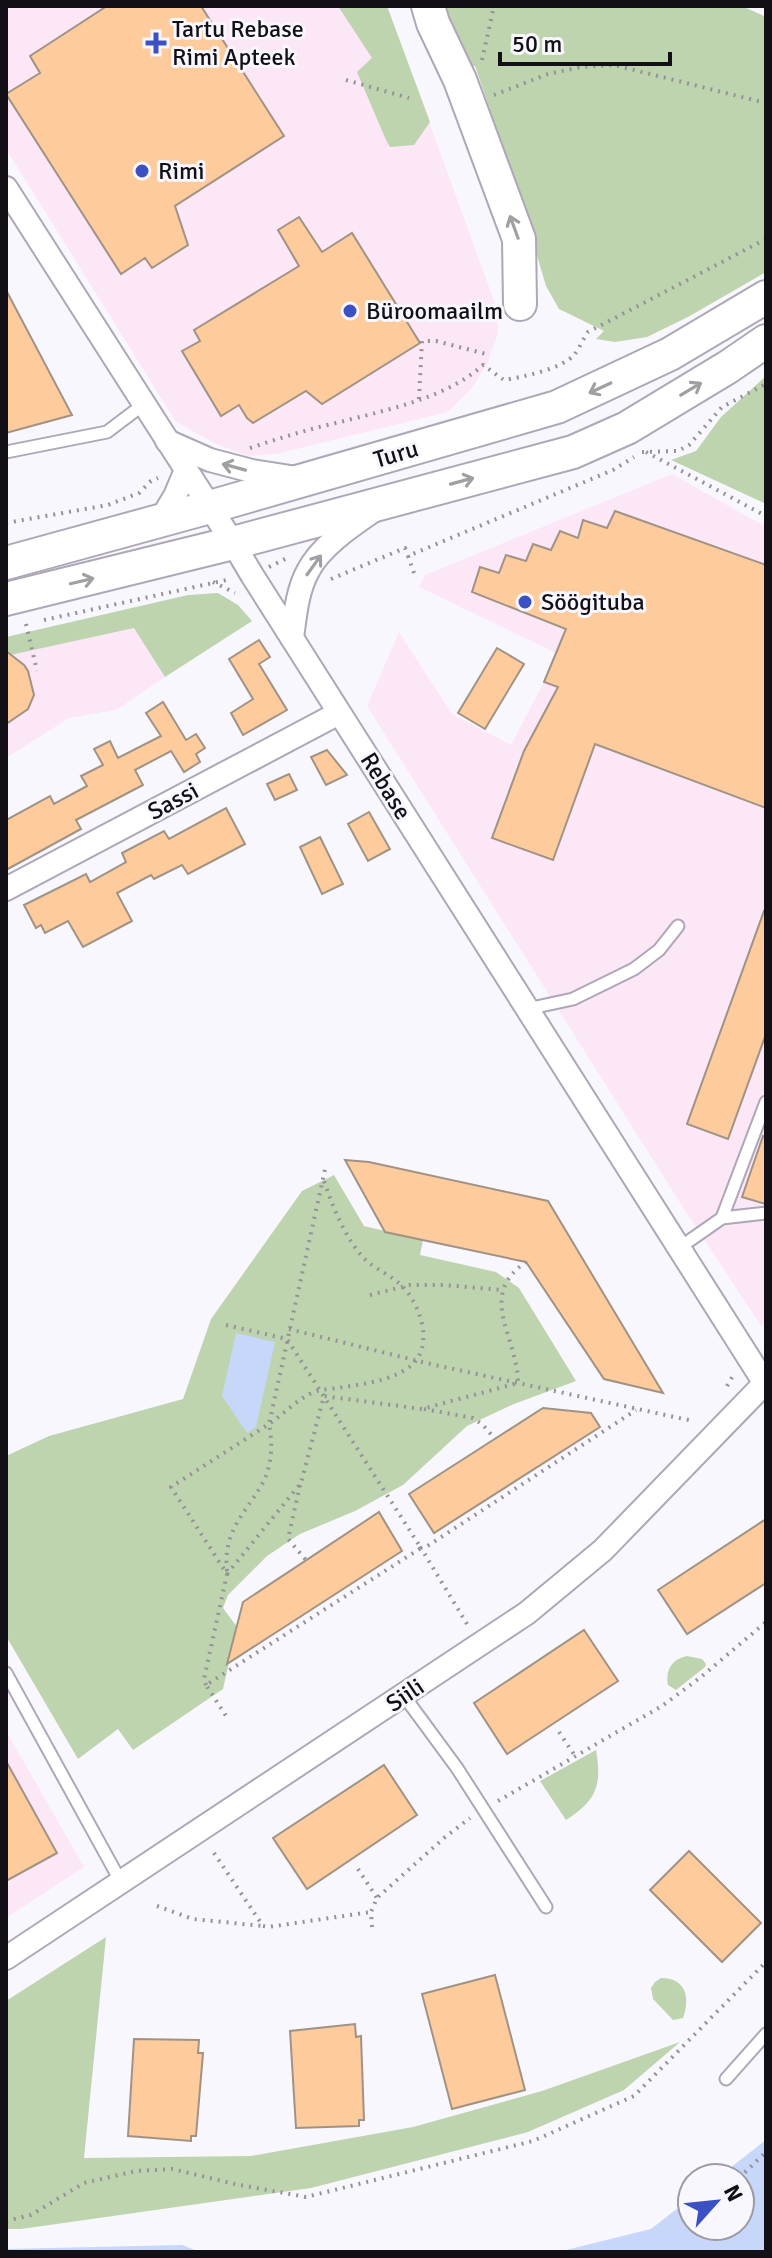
<svg xmlns="http://www.w3.org/2000/svg" width="772" height="2258" viewBox="0 0 772 2258" font-family="Signika,sans-serif">
<style>
.commercial{fill:#fce7f7}
.green{fill:#bed4ae}
.water{fill:#c7d7f9}
.building{fill:#fdcb9c;stroke:#a09386;stroke-width:2}
.lines{fill:none;stroke-linecap:round;stroke-linejoin:round}
.service-casing{stroke:#ada7b7;stroke-width:15}
.minor-casing{stroke:#ada7b7;stroke-width:26}
.secondary-casing{stroke:#ada7b7;stroke-width:36}
.path{stroke:#949298;stroke-width:4;stroke-dasharray:2 6;stroke-linecap:butt}
.service{stroke:#fff;stroke-width:11}
.minor{stroke:#fff;stroke-width:22}
.secondary{stroke:#fff;stroke-width:32}
.oneway{stroke:#a09fa2}
.poi-dot{fill:#3b50c3;stroke:#f9f7fe;stroke-width:3}
.labels{text-anchor:middle;stroke-width:6;stroke-linejoin:round;paint-order:stroke}
.poi-label{font-size:24px;fill:#121016;stroke:#f9f7fe;text-anchor:start}
.street-label{font-size:24px;fill:#121016;stroke:#f9f7fe}
</style>
<rect width="100%" height="100%" fill="#f9f7fe"/>
<g class="commercial">
<path d="M6,6H387L497,309L498,333L487,364L472,388L448,412L276,454L248,456L216,444L176,422L6,149Z"/>
<path d="M672,474L766,527V1321L761,1326L677,1198L367,706L399,632L452,714L511,745L544,682L556,653L419,587L425,575Z"/>
<path d="M134,628L165,677L116,710L69,718L6,758V656Z"/>
<path d="M6,1731L84,1867L6,1918Z"/>
</g>
<g class="green">
<path d="M338,6H387L430,122L414,145L390,147L386,140L357,72L372,58Z"/>
<path d="M434,6H742L766,17V272L688,317L647,337L615,342L596,339L604,331L559,309L546,286L519,194L475,66L458,74Z"/>
<path d="M766,376V504L671,460L696,451L721,417Z"/>
<path d="M218,593L238,605L252,621L165,677L134,628L6,656V637L188,595Z"/>
<path d="M334,1175L364,1226L423,1240L420,1255L496,1272L519,1288L576,1381L514,1404L467,1426L403,1485L355,1511L300,1534L267,1556L228,1595L223,1608L237,1627L223,1689L133,1750L118,1729L78,1759L6,1636V1456L49,1436L183,1399L211,1319L302,1191Z"/>
<path d="M687,1656L702,1659L706,1664L705,1667L676,1690L668,1685C665,1670 672,1659 687,1656Z"/>
<path d="M596,1750C602,1785 597,1800 566,1820L540,1781Z"/>
<path d="M106,1937L84,2158L251,2156L413,2127L542,2091L680,2042L624,2090L528,2132L311,2188L21,2229H6V2001Z"/>
<path d="M661,1978C687,1978 690,1999 683,2018L673,2020L653,1999L651,1988L655,1982Z"/>
</g>
<g class="water">
<path d="M236,1333L275,1342L256,1427L247,1433L222,1396Z"/>
<path d="M766,2140V2252H558L651,2229L692,2197V2226H740V2178H717Z"/>
<path d="M182,2245L200,2252H6V2249Z"/>
</g>
<g class="building">
<path d="M107,6H201L284,136L175,206L188,245L152,268L145,258L121,274L6,94L40,73L30,56Z"/>
<path d="M299,217L322,252L352,233L420,343L322,404L306,391L253,423L247,418L239,405L221,416L182,351L200,341L194,330L299,266L278,230Z"/>
<path d="M6,290L72,415L6,433Z"/>
<path d="M615,511L766,565V808L595,744L553,860L492,838L524,751L558,687L544,682L566,629L472,592L480,567L499,573L506,555L526,561L533,544L551,550L560,531L578,538L583,520L607,528Z"/>
<path d="M259,640L270,657L259,664L287,710L243,735L231,713L253,699L229,659Z"/>
<path d="M497,648L524,664L485,729L458,713Z"/>
<path d="M6,651L24,665L28,671L34,695L28,709L6,724Z"/>
<path d="M163,702L186,740L196,734L205,748L196,754L200,762L184,772L171,751L135,770L143,785L76,820L81,829L6,870V820L50,796L54,804L87,786L81,776L103,765L94,749L110,741L118,758L161,736L146,713Z"/>
<path d="M327,750L347,775L326,785L311,757Z"/>
<path d="M289,774L297,790L275,800L267,784Z"/>
<path d="M226,808L245,844L188,874L182,865L154,879L151,875L117,893L132,921L83,947L68,921L45,933L41,925L36,928L24,905L86,874L90,882L126,862L122,853L164,831L169,839Z"/>
<path d="M369,812L390,849L368,861L348,824Z"/>
<path d="M320,837L343,884L322,894L300,847Z"/>
<path d="M764,911L766,912V1034L728,1139L687,1124Z"/>
<path d="M763,1136L766,1137V1204L742,1197Z"/>
<path d="M345,1160L369,1162L548,1201L663,1393L604,1379L526,1262L385,1232Z"/>
<path d="M543,1408L591,1413L600,1427L434,1533L409,1494Z"/>
<path d="M379,1512L402,1551L227,1664L243,1602Z"/>
<path d="M766,1519V1583L687,1634L658,1590Z"/>
<path d="M584,1630L618,1681L507,1754L474,1703Z"/>
<path d="M6,1761L57,1853L6,1881Z"/>
<path d="M384,1765L417,1815L307,1889L273,1838Z"/>
<path d="M689,1851L761,1923L722,1962L650,1890Z"/>
<path d="M495,1975L525,2090L452,2109L422,1994Z"/>
<path d="M355,2024L356,2037L361,2036L364,2120H359V2126L296,2128L290,2031Z"/>
<path d="M134,2039L199,2040L198,2053H203L196,2136H191V2141L128,2136Z"/>
</g>
<g class="lines">
<defs>
<g id="service">
<path d="M6,452L107,432L144,404"/>
<path d="M527,1009L573,999L634,969L659,950L678,926"/>
<path d="M722,1218L766,1102"/>
<path d="M679,1248L722,1218L766,1213"/>
<path d="M6,1673L121,1882"/>
<path d="M404,1696L457,1768L546,1907"/>
<path d="M726,2079L766,2034"/>
</g>
<g id="minor">
<path d="M6,188L233,543L252,575L766,1385"/>
<path d="M167,441L210,460L252,471L297,478"/>
<path d="M160,521L175,496L186,470"/>
<path d="M292,638C295,616 297,591 308,571C320,547 351,526 373,511"/>
<path d="M6,889L339,713"/>
<path d="M6,1958L527,1613L603,1550L765,1383"/>
</g>
<g id="secondary">
<path d="M428,6L433,23L460,80L519,239L520,304"/>
<path d="M6,563L210,507L557,407L670,354L766,297"/>
<path d="M6,599L233,543L573,452L627,428L728,367L766,341"/>
</g>
</defs>
<use href="#service" class="service-casing"/>
<use href="#minor" class="minor-casing"/>
<use href="#secondary" class="secondary-casing"/>
<g class="path">
<path d="M482,60L494,6"/>
<path d="M346,80L409,98"/>
<path d="M494,95L548,74L581,67L614,65L766,103"/>
<path d="M419,399L422,341H436L486,354"/>
<path d="M250,448C280,438 309,429 340,422C386,410 447,398 483,365L504,380C523,377 561,369 574,355C579,349 583,339 588,332L766,239"/>
<path d="M642,452L678,451L689,445L722,407L766,384"/>
<path d="M646,452L766,516"/>
<path d="M6,523L108,505L139,493L151,481L158,478"/>
<path d="M269,567L287,558"/>
<path d="M414,573L408,556L613,470L634,457"/>
<path d="M331,579L405,548L408,556"/>
<path d="M213,582L235,593"/>
<path d="M44,620L231,579"/>
<path d="M26,624L37,671"/>
<path d="M370,1295L410,1285H444L502,1290"/>
<path d="M226,1325L287,1339L421,1548L206,1685L228,1719"/>
<path d="M289,1329L426,1363L693,1421"/>
<path d="M727,1386L734,1374"/>
<path d="M424,1409L473,1418L483,1425L495,1439"/>
<path d="M300,1485L288,1539L306,1560"/>
<path d="M227,1571C223,1532 243,1516 261,1486C272,1468 273,1444 269,1424C284,1414 297,1399 314,1392C321,1389 330,1389 338,1388C362,1384 387,1382 408,1368C435,1350 422,1307 403,1287C391,1274 372,1269 360,1254C342,1231 332,1205 323,1178"/>
<path d="M227,1574L301,1483L324,1396L422,1409L518,1383C518,1337 476,1296 526,1262"/>
<path d="M467,1624L421,1548L426,1547L636,1410"/>
<path d="M206,1685L204,1679L227,1574L171,1487L269,1424L326,1165"/>
<path d="M559,1732L575,1756"/>
<path d="M498,1801L662,1706L701,1677L766,1622"/>
<path d="M214,1853L263,1926L268,1927L371,1912"/>
<path d="M358,1869L377,1898"/>
<path d="M157,1906L193,1919L263,1926"/>
<path d="M372,1927L371,1912L377,1898L444,1838L470,1818"/>
<path d="M739,2178L766,2152"/>
<path d="M6,2221L31,2215L84,2183L136,2171L172,2169L235,2184L306,2197L533,2141L634,2096L766,1962"/>
</g>
<use href="#service" class="service"/>
<use href="#minor" class="minor"/>
<use href="#secondary" class="secondary"/>
</g>
<defs><path id="oneway-shaft" d="M-6 0H5M1.5-3L5.5 0L1.5 3" fill="none" stroke-width="1.6" stroke-linecap="round" stroke-linejoin="round" transform="scale(2)"/></defs>
<g class="oneway">
<use href="#oneway-shaft" transform="translate(514 227) rotate(-110)"/>
<use href="#oneway-shaft" transform="translate(600 388) rotate(155)"/>
<use href="#oneway-shaft" transform="translate(691 389) rotate(-31)"/>
<use href="#oneway-shaft" transform="translate(234 467) rotate(-165)"/>
<use href="#oneway-shaft" transform="translate(462 481) rotate(-15)"/>
<use href="#oneway-shaft" transform="translate(314 565) rotate(-54)"/>
<use href="#oneway-shaft" transform="translate(82 581) rotate(-13)"/>
</g>
<g class="poi-dot">
<path d="M152 31h8v8h8v8h-8v8h-8v-8h-8v-8h8z"/>
<circle cx="142" cy="171" r="8"/>
<circle cx="350" cy="311" r="8"/>
<circle cx="525" cy="602" r="8"/>
</g>
<g class="labels">
<g class="poi-label">
<text x="172" y="37">Tartu Rebase<tspan x="172" dy="28">Rimi Apteek</tspan></text>
<text x="158" y="179">Rimi</text>
<text x="366" y="319">Büroomaailm</text>
<text x="541" y="610">Söögituba</text>
</g>
<g class="street-label">
<text transform="translate(396 454) rotate(-16)" y="8">Turu</text>
<text transform="translate(386 786) rotate(58)" y="8">Rebase</text>
<text transform="translate(173 801) rotate(-28)" y="8">Sassi</text>
<text transform="translate(405 1695) rotate(-34)" y="8">Siili</text>
</g>
</g>
<rect width="772" height="2258" fill="none" stroke="#121016" stroke-width="16"/>
<g transform="translate(716 2202) rotate(63)"><circle r="38" fill="#f9f7fe" stroke="#9d9ba1" stroke-width="2"/>
<path d="M0-6L14 30L0 20L-14 30Z" fill="#3b50c3"/>
<text y="-12" font-size="22" font-weight="bold" text-anchor="middle" fill="#121016">N</text>
</g>
<path d="M500 52v12h170v-12" fill="none" stroke="#121016" stroke-width="4"/>
<text x="512" y="52" font-size="24" fill="#121016" stroke="#f9f7fe" stroke-width="6" paint-order="stroke">50 m</text>
</svg>
